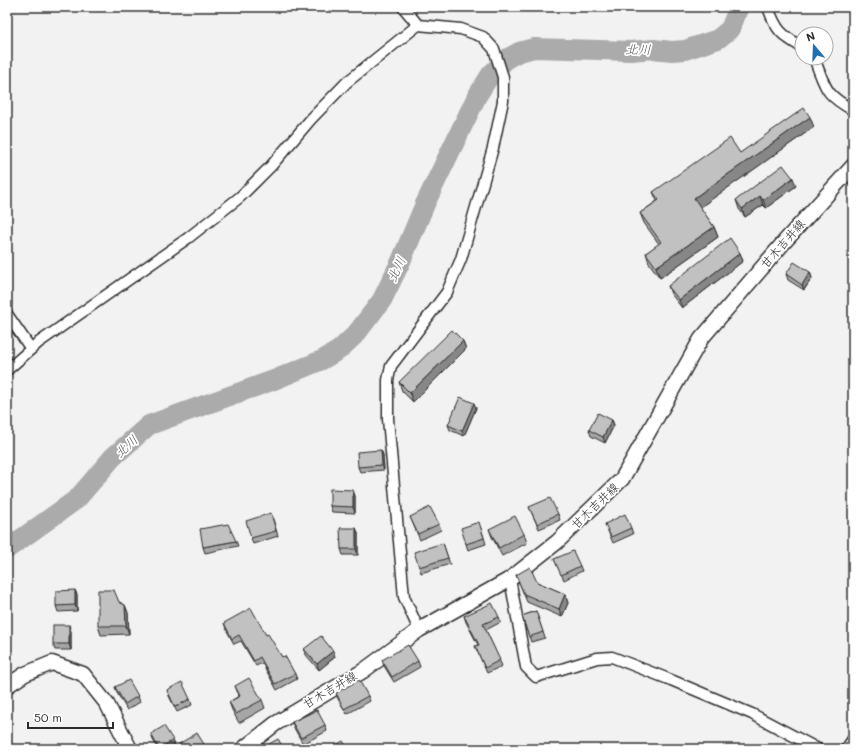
<svg xmlns="http://www.w3.org/2000/svg" width="860" height="756" viewBox="0 0 860 756" font-family="Mali,'Klee One',sans-serif">
<style>
.lines{fill:none;stroke-linecap:round;stroke-linejoin:round}
.river{stroke:#ababab;stroke-width:20}
.street-casing{stroke:#2b2b2b;stroke-width:13}
.secondary-casing{stroke:#2b2b2b;stroke-width:17}
.street{stroke:#fff;stroke-width:10}
.secondary{stroke:#fff;stroke-width:14}
.wall{fill:#a6a6a6;stroke:#2b2b2b}
.shaded-wall{fill:#878787;stroke:#2b2b2b}
.building{fill:#c1c1c1;stroke:#2b2b2b}
.labels{text-anchor:middle;stroke-width:3.5;stroke-linejoin:round;paint-order:stroke}
.street-label{font-size:12px;fill:#2b2b2b;stroke:#fff}
.water-label{font-size:13px;font-style:italic;fill:#585858;stroke:#fff}
</style>
<rect width="100%" height="100%" fill="#f2f2f2"/>
<filter id="ink" filterUnits="userSpaceOnUse"><feTurbulence type="fractalNoise" baseFrequency=".025" numOctaves="2"/><feDisplacementMap in="SourceGraphic" scale="8" xChannelSelector="R" yChannelSelector="G"/><feConvolveMatrix kernelMatrix="1 2 1 2 8 2 1 2 1" color-interpolation-filters="sRGB"/></filter>
<g filter="url(#ink)">
<g class="lines">
<path class="river" d="M7,549L77,499L113,457L149,425L274,380L322,360L339,350L356,334L382,300L401,261L425,204L477,96L491,74L508,58L519,52L534,48L631,51L653,49L672,51L685,50L718,39L730,29L739,7"/>
<defs>
<g id="street">
<path d="M403,7L418,25"/>
<path d="M768,7C776,30 781,35 802,47"/>
<path d="M814,58C826,88 824,94 853,110"/>
<path d="M7,314L31,349"/>
<path d="M7,370L38,343L188,238L240,197L271,166L311,119L347,82L418,25L461,29L483,37L494,49L503,77V101L493,148L461,259L447,292L391,366L388,380V419L404,597L419,630"/>
<path d="M510,579L526,667L536,677L597,658L612,657L671,680L752,714L818,749"/>
<path d="M846,749L853,739"/>
</g>
<g id="secondary">
<path d="M7,686L25,674L52,663L83,674L107,704L130,749"/>
<path d="M243,749L275,724L363,671L419,630L510,579L557,542L622,479L701,339L785,241L853,166"/>
</g>
</defs>
<use href="#street" class="street-casing"/>
<use href="#secondary" class="secondary-casing"/>
<use href="#street" class="street"/>
<use href="#secondary" class="secondary"/>
</g>
<g class="wall">
<path d="M814,127L700,207L714,227L718,237L660,278L649,263L646,253L659,244L644,223L640,213L657,201L653,192L740,153Z"/>
<path d="M796,186L766,208L763,205L745,217L739,209L736,200Z"/>
<path d="M740,253L743,261L682,308L671,294L668,286Z"/>
<path d="M810,272L812,278L804,290L788,280L786,274Z"/>
<path d="M463,341L466,349L413,402L402,391L399,382Z"/>
<path d="M476,408L464,436L450,430L448,425Z"/>
<path d="M612,420L614,425L605,443L591,436L589,430Z"/>
<path d="M381,450L383,455L384,470L360,472L358,467Z"/>
<path d="M353,490L355,496V513L332,512L330,506Z"/>
<path d="M529,507L558,514L560,520L539,529Z"/>
<path d="M410,517L439,524L441,530L420,540Z"/>
<path d="M273,519L278,536L253,544L251,538Z"/>
<path d="M605,524L631,528L633,534L613,543Z"/>
<path d="M356,528L358,533V555H343L341,549Z"/>
<path d="M481,528L486,544L468,550L466,544Z"/>
<path d="M489,529L524,534L527,543L502,556L492,537Z"/>
<path d="M236,541L238,546L205,553L203,547Z"/>
<path d="M443,543L450,564L421,573L419,567Z"/>
<path d="M554,559L580,566L582,571L564,580Z"/>
<path d="M516,575L537,582L565,594L568,603L562,617L527,602Z"/>
<path d="M75,590L77,595V611L58,612L56,606Z"/>
<path d="M119,602L125,605L128,613L129,634L101,635L98,626Z"/>
<path d="M536,611L545,638L531,642L522,616Z"/>
<path d="M464,616L499,617L501,622L486,630L502,666L487,673L475,646L478,645L466,622Z"/>
<path d="M224,623L266,635L282,657L295,674L297,679L277,690L262,663L256,666L241,641L234,644L226,629Z"/>
<path d="M71,631V650H55L53,644Z"/>
<path d="M304,649L333,651L335,657L319,670L306,655Z"/>
<path d="M382,660L418,661L420,667L394,682L384,666Z"/>
<path d="M235,686L262,700L265,708L239,723L232,710L229,702L239,696Z"/>
<path d="M115,687L138,696L140,702L127,710L117,693Z"/>
<path d="M167,690L190,699L192,705L177,712L169,696Z"/>
<path d="M336,693L368,696L370,701L347,714L338,699Z"/>
<path d="M292,722L325,725L327,731L303,744L294,728Z"/>
<path d="M151,734L173,740L175,746L170,749H158L153,740Z"/>
</g>
<g class="shaded-wall">
<path d="M810,117L814,127L698,209L694,198Z"/>
<path d="M793,178L796,186L766,208L763,200Z"/>
<path d="M760,196L763,205L745,217L742,209Z"/>
<path d="M714,227L718,237L660,278L656,267Z"/>
<path d="M740,253L743,261L682,308L679,300Z"/>
<path d="M810,272L812,278L804,290L802,285Z"/>
<path d="M463,341L466,349L413,402L410,393Z"/>
<path d="M474,403L476,408L464,436L462,431Z"/>
<path d="M612,420L614,425L605,443L603,437Z"/>
<path d="M381,450L383,455L384,470L382,465Z"/>
<path d="M353,490L355,496V513L353,507Z"/>
<path d="M356,528L358,533V555L356,549Z"/>
<path d="M75,590L77,595V611L75,605Z"/>
<path d="M565,594L568,603L562,617L559,609Z"/>
<path d="M125,605L128,613L129,634L126,626Z"/>
<path d="M69,625L71,631V650L69,644Z"/>
<path d="M333,651L335,657L319,670L317,664Z"/>
</g>
<g class="building">
<path d="M804,108L810,117L694,198L714,227L656,267L646,253L661,242L640,213L659,200L653,192L730,138L740,153Z"/>
<path d="M783,165L793,178L763,200L760,196L742,209L736,200Z"/>
<path d="M730,238L740,253L679,300L668,286Z"/>
<path d="M794,262L810,272L802,285L786,274Z"/>
<path d="M452,330L463,341L410,393L399,382Z"/>
<path d="M460,397L474,403L462,431L448,425Z"/>
<path d="M598,413L612,420L603,437L589,430Z"/>
<path d="M381,450L382,465L358,467L357,452Z"/>
<path d="M330,489L353,490V507L330,506Z"/>
<path d="M550,498L558,514L537,524L529,507Z"/>
<path d="M430,507L439,524L418,534L410,517Z"/>
<path d="M271,513L276,531L251,538L246,521Z"/>
<path d="M625,514L631,528L611,537L605,524Z"/>
<path d="M515,516L524,534L499,548L489,529Z"/>
<path d="M479,522L484,538L466,544L461,528Z"/>
<path d="M228,524L236,541L203,547L200,529Z"/>
<path d="M340,528H356V549H341Z"/>
<path d="M443,543L448,558L419,567L414,552Z"/>
<path d="M573,551L580,566L561,575L554,559Z"/>
<path d="M530,567L537,582L565,594L559,609L524,594L516,575Z"/>
<path d="M75,590V605L56,606V591Z"/>
<path d="M98,590H114L119,602L125,605L126,626H98Z"/>
<path d="M492,603L499,617L483,624L500,660L485,668L475,646L479,645L464,616Z"/>
<path d="M251,608L266,635L268,634L282,657L285,656L295,674L275,684L260,657L254,661L239,635L232,639L224,623Z"/>
<path d="M536,611L543,632L529,637L522,616Z"/>
<rect x="53" y="625" width="16" height="19"/>
<path d="M321,636L333,651L317,664L304,649Z"/>
<path d="M408,645L418,661L392,677L382,660Z"/>
<path d="M249,678L262,700L236,714L229,702L240,696L235,686Z"/>
<path d="M129,680L138,696L125,704L115,687Z"/>
<path d="M359,680L368,696L344,709L336,693Z"/>
<path d="M182,682L190,699L175,707L167,690Z"/>
<path d="M317,710L325,725L301,738L292,722Z"/>
<path d="M164,726L173,740L159,749L151,734Z"/>
<path d="M197,733L207,749H182L179,744Z"/>
<path d="M278,739L284,749H260Z"/>
<path d="M343,741L348,749H331L330,748Z"/>
</g>
</g>
<g class="labels">
<g class="street-label">
<text transform="translate(783 244) rotate(-49)" y="4">甘木吉井線</text>
<text transform="translate(595 506) rotate(-44)" y="4">甘木吉井線</text>
<text transform="translate(330 690) rotate(-31)" y="4">甘木吉井線</text>
</g>
<g class="water-label">
<text transform="translate(638 49) rotate(1)" y="5">北川</text>
<text transform="translate(396 269) rotate(-65)" y="5">北川</text>
<text transform="translate(126 446) rotate(-42)" y="5">北川</text>
</g>
</g>
<rect width="860" height="756" fill="none" stroke="#fff" stroke-width="24"/>
<rect x="12" y="12" width="836" height="732" fill="none" stroke="#2b2b2b" stroke-width="1.5" filter="url(#ink)"/>
<g transform="translate(814 46) rotate(341)"><circle r="19" fill="#ffffff" stroke="#aaaaaa"/>
<path d="M0-3L7 15L0 10L-7 15Z" fill="#1f6fb2"/>
<text y="-6" font-size="11" font-weight="bold" text-anchor="middle" fill="#2b2b2b">N</text>
</g>
<path d="M28 722v6h85v-6" fill="none" stroke="#2b2b2b" stroke-width="2"/>
<text x="34" y="722" font-size="12" fill="#2b2b2b" stroke="#ffffff" stroke-width="3" paint-order="stroke">50 m</text>
</svg>
